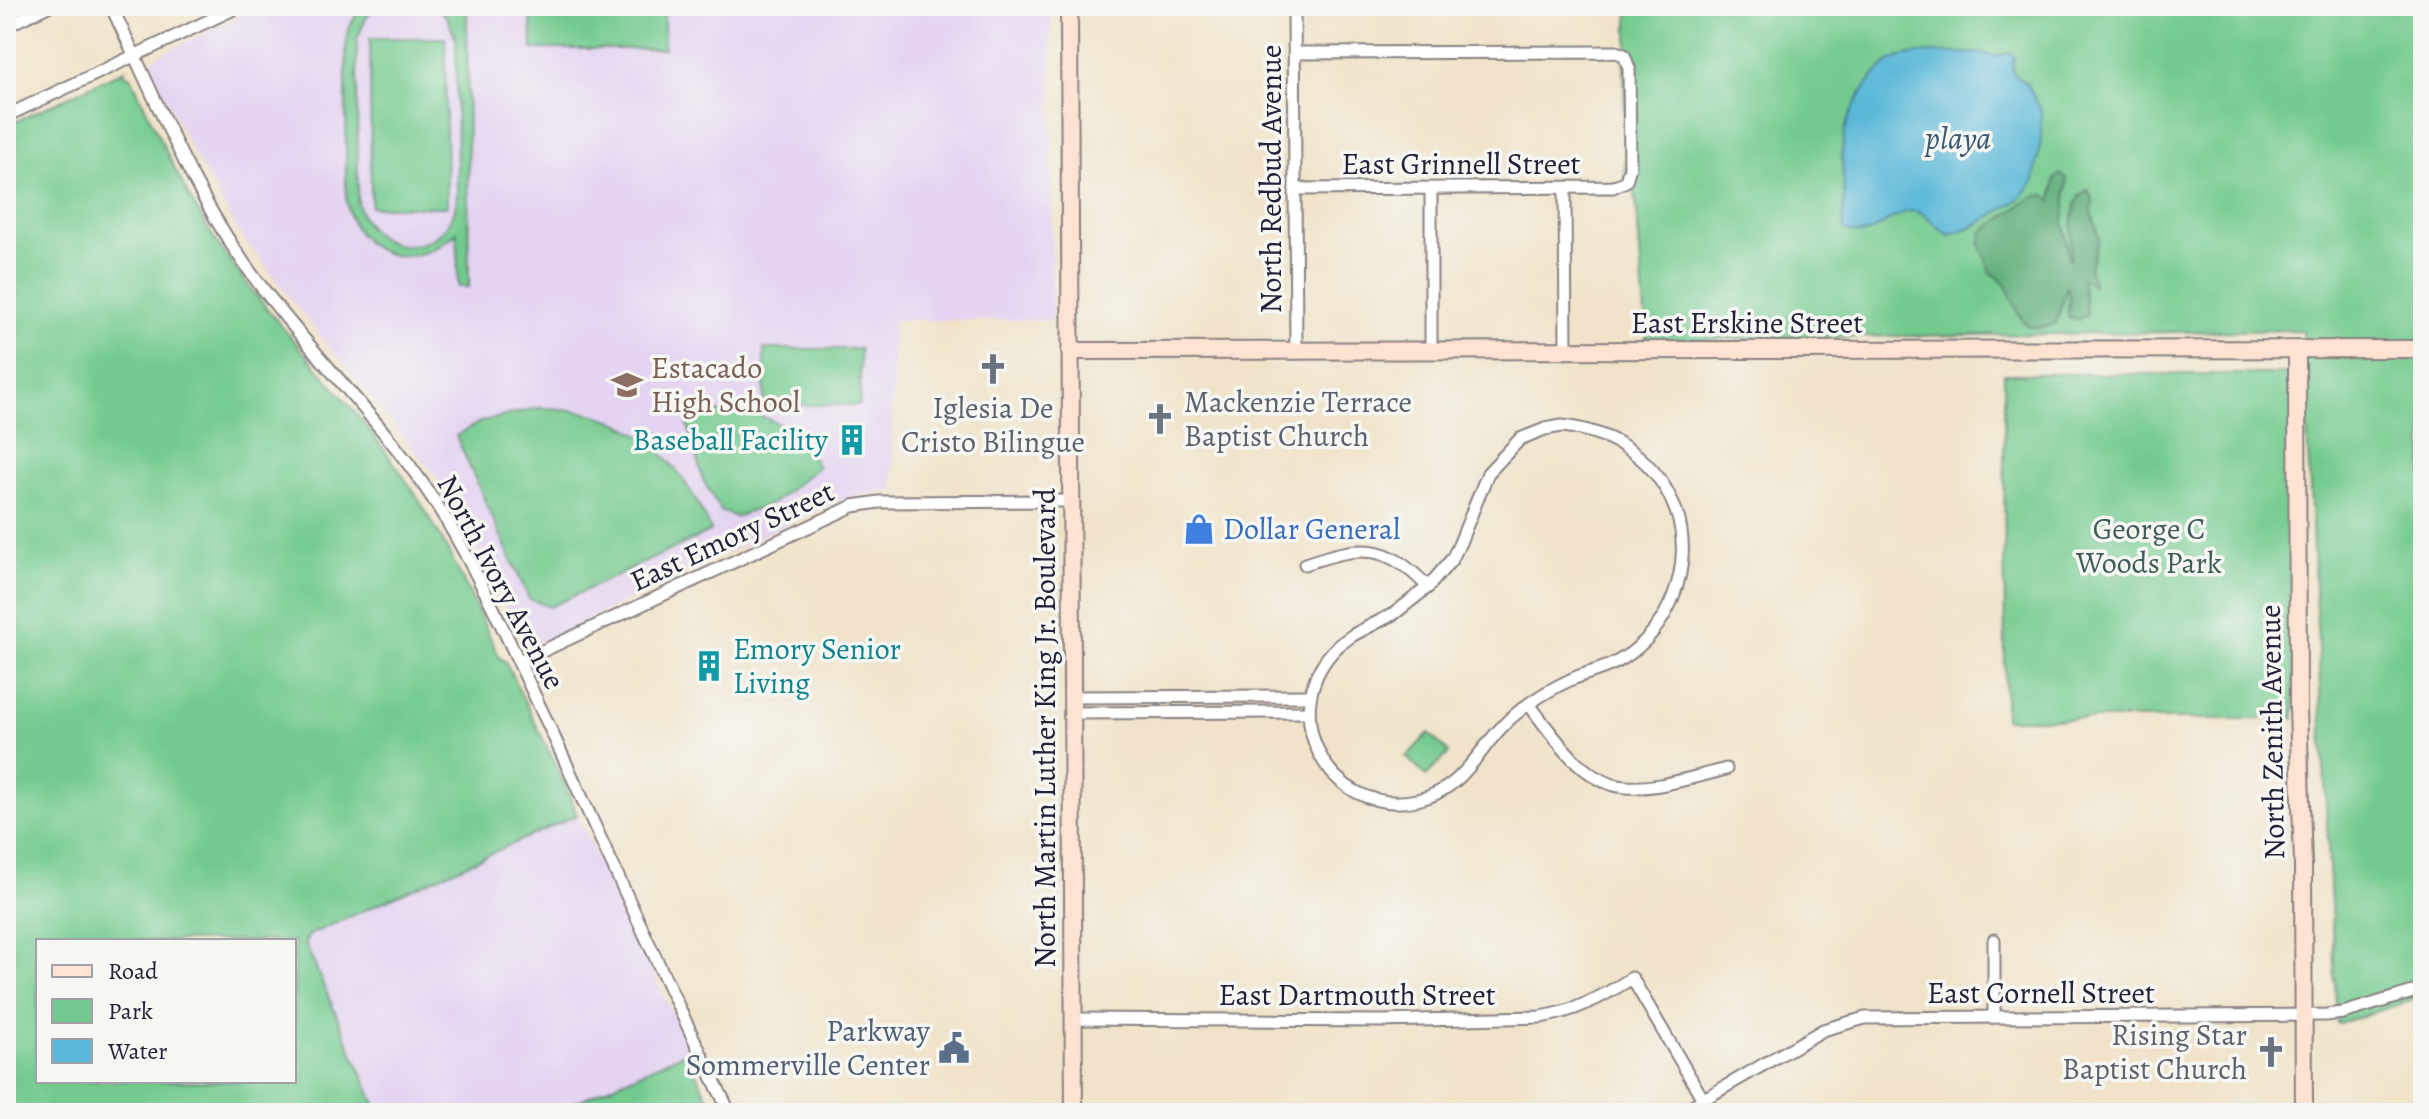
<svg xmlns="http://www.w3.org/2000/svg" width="2429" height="1119" viewBox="0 0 2429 1119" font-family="Alegreya,serif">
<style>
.built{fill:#e4d3f1}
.green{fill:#73ca8f;stroke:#4a7665;stroke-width:2;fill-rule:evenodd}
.forest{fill:#5eae7a;stroke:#40685a;stroke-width:2}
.water{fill:#5ab8d8;stroke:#3e6d8a;stroke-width:2}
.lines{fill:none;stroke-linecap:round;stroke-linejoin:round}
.street-casing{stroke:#898282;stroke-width:15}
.secondary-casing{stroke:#898282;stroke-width:20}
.street{stroke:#fff;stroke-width:11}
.secondary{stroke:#fee3d2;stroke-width:16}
.labels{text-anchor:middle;stroke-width:7;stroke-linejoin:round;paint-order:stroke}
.street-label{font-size:30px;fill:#22223b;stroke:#f6f6f2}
.education-label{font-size:30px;fill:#785e54;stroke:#f6f6f2;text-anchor:start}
.worship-label{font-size:30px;fill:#5b616d;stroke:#f6f6f2;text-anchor:start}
.culture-label{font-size:30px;fill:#0d838f;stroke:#f6f6f2;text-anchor:end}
.shop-label{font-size:30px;fill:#366cbe;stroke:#f6f6f2;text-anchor:start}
.park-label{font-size:30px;fill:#3e5d58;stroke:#f6f6f2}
.service-label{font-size:30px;fill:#4e5e75;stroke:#f6f6f2;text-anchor:end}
.water-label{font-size:32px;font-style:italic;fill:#365672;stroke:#f6f6f2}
</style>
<rect width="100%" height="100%" fill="#f6f6f2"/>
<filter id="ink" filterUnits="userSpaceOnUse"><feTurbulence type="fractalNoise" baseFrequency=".0125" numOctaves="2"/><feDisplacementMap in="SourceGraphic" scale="16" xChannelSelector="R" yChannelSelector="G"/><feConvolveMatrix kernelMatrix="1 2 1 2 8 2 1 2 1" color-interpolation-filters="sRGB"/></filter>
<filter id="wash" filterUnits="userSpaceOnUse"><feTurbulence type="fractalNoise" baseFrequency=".006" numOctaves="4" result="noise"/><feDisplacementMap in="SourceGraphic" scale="32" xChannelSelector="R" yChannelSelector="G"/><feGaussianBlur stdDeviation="1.8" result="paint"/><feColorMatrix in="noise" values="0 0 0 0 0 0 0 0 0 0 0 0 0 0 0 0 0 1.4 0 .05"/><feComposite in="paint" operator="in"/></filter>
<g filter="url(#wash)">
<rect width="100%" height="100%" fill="#f0e3c9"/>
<g class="built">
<path d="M262,6H1051L1052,320H893V491L863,494L828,505L536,644L525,643L480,554L437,478L300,311L238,231L187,142L153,70V60L159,55Z"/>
<path d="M577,815L690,1050L552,1113H379L305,942L309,934Z"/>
</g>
<g class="green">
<path d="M361,6H378L366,18L357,39L358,204C372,264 453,257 457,196L456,39L447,17L435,6H452L456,10V6H467L469,287H458L457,232C416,274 352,260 346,197V47L349,28Z"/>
<path d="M531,6H664V49H532Z"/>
<path d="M1628,6H2423V997L2337,1024L2302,330L1647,340L1635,190H1625L1624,50H1628Z"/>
<path d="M370,38H445L447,207H371Z"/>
<path d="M125,70L123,73L131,77C158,134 183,192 218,244C276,329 353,400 410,486C446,540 472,599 500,658L505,661L562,778L577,815L309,935L305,943L379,1113H6V126ZM38,941H294V1081H38Z"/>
<rect x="764" y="349" width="96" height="56"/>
<path d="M2004,374H2292L2294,719H2005Z"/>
<path d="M537,408C628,407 676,450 711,531L550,607L529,599L456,436L480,422Z"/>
<path d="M732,410C772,414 799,432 818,467L773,503L736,517L721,511L703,480L687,423L703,415Z"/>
<path d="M1429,733L1449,753L1426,776L1406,757Z"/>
<path d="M686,1052L715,1113H552Z"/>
</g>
<path class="forest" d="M2060,174L2067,179L2064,225L2070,261C2074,242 2067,199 2088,190L2093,200L2092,212L2099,239L2089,270L2093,279V286L2082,278L2087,315L2079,319H2069C2066,308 2072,296 2067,287L2056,323C2007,344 2024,288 1991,273L1980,244L1983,231L2034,196L2045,195L2052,201L2055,179Z"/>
<path class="water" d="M1978,53L1997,56L2011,53L2014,57L2012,69L2016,76L2027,84L2041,111V140L2034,181L2020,199L1976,225L1950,235C1936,228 1926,212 1914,211C1889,210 1871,247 1844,229C1841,216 1845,206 1844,193C1843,172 1840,151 1845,131C1849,109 1876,65 1898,58C1923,50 1952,54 1978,53Z"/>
</g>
<g filter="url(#ink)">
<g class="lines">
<defs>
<g id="street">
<path d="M111,6C156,98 193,195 254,277C317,362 395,432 448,523C486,588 516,657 548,724C608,854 666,985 730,1113"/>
<path d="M1294,6L1296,353"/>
<path d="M6,26L48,6"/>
<path d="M1295,53L1616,52L1624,55L1629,68L1630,167L1626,181L1613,187L1295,189"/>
<path d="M6,116L240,6"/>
<path d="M1565,188L1566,352"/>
<path d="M1431,189V352"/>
<path d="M1562,426C1615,432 1657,459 1676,511C1695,564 1670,630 1622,659C1607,669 1588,672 1572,679C1550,689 1528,703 1511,718C1478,747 1465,790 1417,800C1327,819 1272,708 1339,645L1353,635L1395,613L1428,587L1452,559L1459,545L1488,473L1520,439L1545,429Z"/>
<path d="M1305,564C1361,545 1385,542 1428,587"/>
<path d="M519,662L853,506L879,502L1073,501"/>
<path d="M1072,697L1309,696"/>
<path d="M1529,704C1600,802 1614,799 1726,769"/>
<path d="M1072,713L1309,712"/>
<path d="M1994,940V1017"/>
<path d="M1073,1019L1381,1021L1540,1017C1575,1012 1602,997 1632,978L1711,1113"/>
<path d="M1680,1113L1823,1030L1865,1018L2326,1015L2343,1013L2423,989"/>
</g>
<g id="secondary">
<path d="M1069,6L1074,1113"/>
<path d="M2297,350L2298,708L2303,865L2304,1113"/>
<path d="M1070,351L2423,349"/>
</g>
</defs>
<use href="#street" class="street-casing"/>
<use href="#secondary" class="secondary-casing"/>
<use href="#street" class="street"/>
<use href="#secondary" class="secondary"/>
</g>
</g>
<defs>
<symbol id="church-bare" viewBox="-9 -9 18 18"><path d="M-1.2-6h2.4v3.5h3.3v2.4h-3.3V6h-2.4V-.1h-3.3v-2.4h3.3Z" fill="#6b7280" stroke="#f6f6f2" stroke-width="2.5" paint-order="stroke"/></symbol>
<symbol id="school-bare" viewBox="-9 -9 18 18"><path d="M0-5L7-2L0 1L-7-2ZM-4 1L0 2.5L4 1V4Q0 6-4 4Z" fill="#8d6e63" stroke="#f6f6f2" stroke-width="2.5" paint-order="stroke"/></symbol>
<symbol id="building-bare" viewBox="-9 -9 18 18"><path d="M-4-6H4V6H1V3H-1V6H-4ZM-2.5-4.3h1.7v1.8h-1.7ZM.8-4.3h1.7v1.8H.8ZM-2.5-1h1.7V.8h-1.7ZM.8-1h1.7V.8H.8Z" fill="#0f9aa8" stroke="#f6f6f2" stroke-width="2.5" paint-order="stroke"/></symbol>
<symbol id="shop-bare" viewBox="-9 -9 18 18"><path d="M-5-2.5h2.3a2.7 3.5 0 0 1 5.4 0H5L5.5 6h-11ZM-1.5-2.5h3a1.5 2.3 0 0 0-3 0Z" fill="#3f7fe0" stroke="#f6f6f2" stroke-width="2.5" paint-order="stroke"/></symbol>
<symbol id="civic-bare" viewBox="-9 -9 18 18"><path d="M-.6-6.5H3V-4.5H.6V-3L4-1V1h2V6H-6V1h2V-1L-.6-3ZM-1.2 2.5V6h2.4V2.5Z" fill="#5c6f8a" stroke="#f6f6f2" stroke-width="2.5" paint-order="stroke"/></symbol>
</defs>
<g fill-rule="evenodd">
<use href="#church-bare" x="971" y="347" width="44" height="44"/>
<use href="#school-bare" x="605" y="363" width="44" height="44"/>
<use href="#church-bare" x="1138" y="397" width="44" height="44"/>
<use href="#building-bare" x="830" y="418" width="44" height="44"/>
<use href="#shop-bare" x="1177" y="507" width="44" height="44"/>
<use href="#building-bare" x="687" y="644" width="44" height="44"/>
<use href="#civic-bare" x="932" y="1026" width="44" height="44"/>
<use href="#church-bare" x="2249" y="1030" width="44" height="44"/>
</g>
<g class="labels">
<g class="street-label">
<text x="1461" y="174">East Grinnell Street</text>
<text transform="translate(1271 179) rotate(-90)" y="10">North Redbud Avenue</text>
<text x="1747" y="333">East Erskine Street</text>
<text transform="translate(732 536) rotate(-25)" y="10">East Emory Street</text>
<text transform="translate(501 582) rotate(62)" y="10">North Ivory Avenue</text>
<text transform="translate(1045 728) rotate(-90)" y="10">North Martin Luther King Jr. Boulevard</text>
<text transform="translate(2272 732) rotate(-91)" y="10">North Zenith Avenue</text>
<text x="2041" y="1003">East Cornell Street</text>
<text x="1357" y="1005">East Dartmouth Street</text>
</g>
<g class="education-label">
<text x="651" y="378">Estacado<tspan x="651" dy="34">High School</tspan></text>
</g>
<g class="worship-label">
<text x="1184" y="412">Mackenzie Terrace<tspan x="1184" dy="34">Baptist Church</tspan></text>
<text x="993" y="418" text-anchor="middle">Iglesia De<tspan x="993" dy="34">Cristo Bilingue</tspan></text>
<text x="2247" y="1045" text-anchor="end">Rising Star<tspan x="2247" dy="34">Baptist Church</tspan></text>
</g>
<g class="culture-label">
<text x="828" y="450">Baseball Facility</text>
<text x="733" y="659" text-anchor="start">Emory Senior<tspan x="733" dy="34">Living</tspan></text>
</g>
<g class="shop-label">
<text x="1223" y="539">Dollar General</text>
</g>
<g class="park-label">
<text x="2149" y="539">George C<tspan x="2149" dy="34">Woods Park</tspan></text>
</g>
<g class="service-label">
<text x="930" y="1041">Parkway<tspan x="930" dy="34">Sommerville Center</tspan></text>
</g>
<g class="water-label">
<text x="1958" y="149">playa</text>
</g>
</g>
<rect width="2429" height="1119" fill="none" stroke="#f6f6f2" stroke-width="32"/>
<rect x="36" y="939" width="260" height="144" fill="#f6f6f2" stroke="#a1a1a9" stroke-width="2"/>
<rect x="52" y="965" width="40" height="12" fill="#fee3d2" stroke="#a1a1a9" stroke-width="2"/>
<text x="108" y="979" font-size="24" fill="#22223b">Road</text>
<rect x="52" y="999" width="40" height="24" fill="#73ca8f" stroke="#a1a1a9" stroke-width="2"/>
<text x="108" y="1019" font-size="24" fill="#22223b">Park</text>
<rect x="52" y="1039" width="40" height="24" fill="#5ab8d8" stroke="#a1a1a9" stroke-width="2"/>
<text x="108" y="1059" font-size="24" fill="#22223b">Water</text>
</svg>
